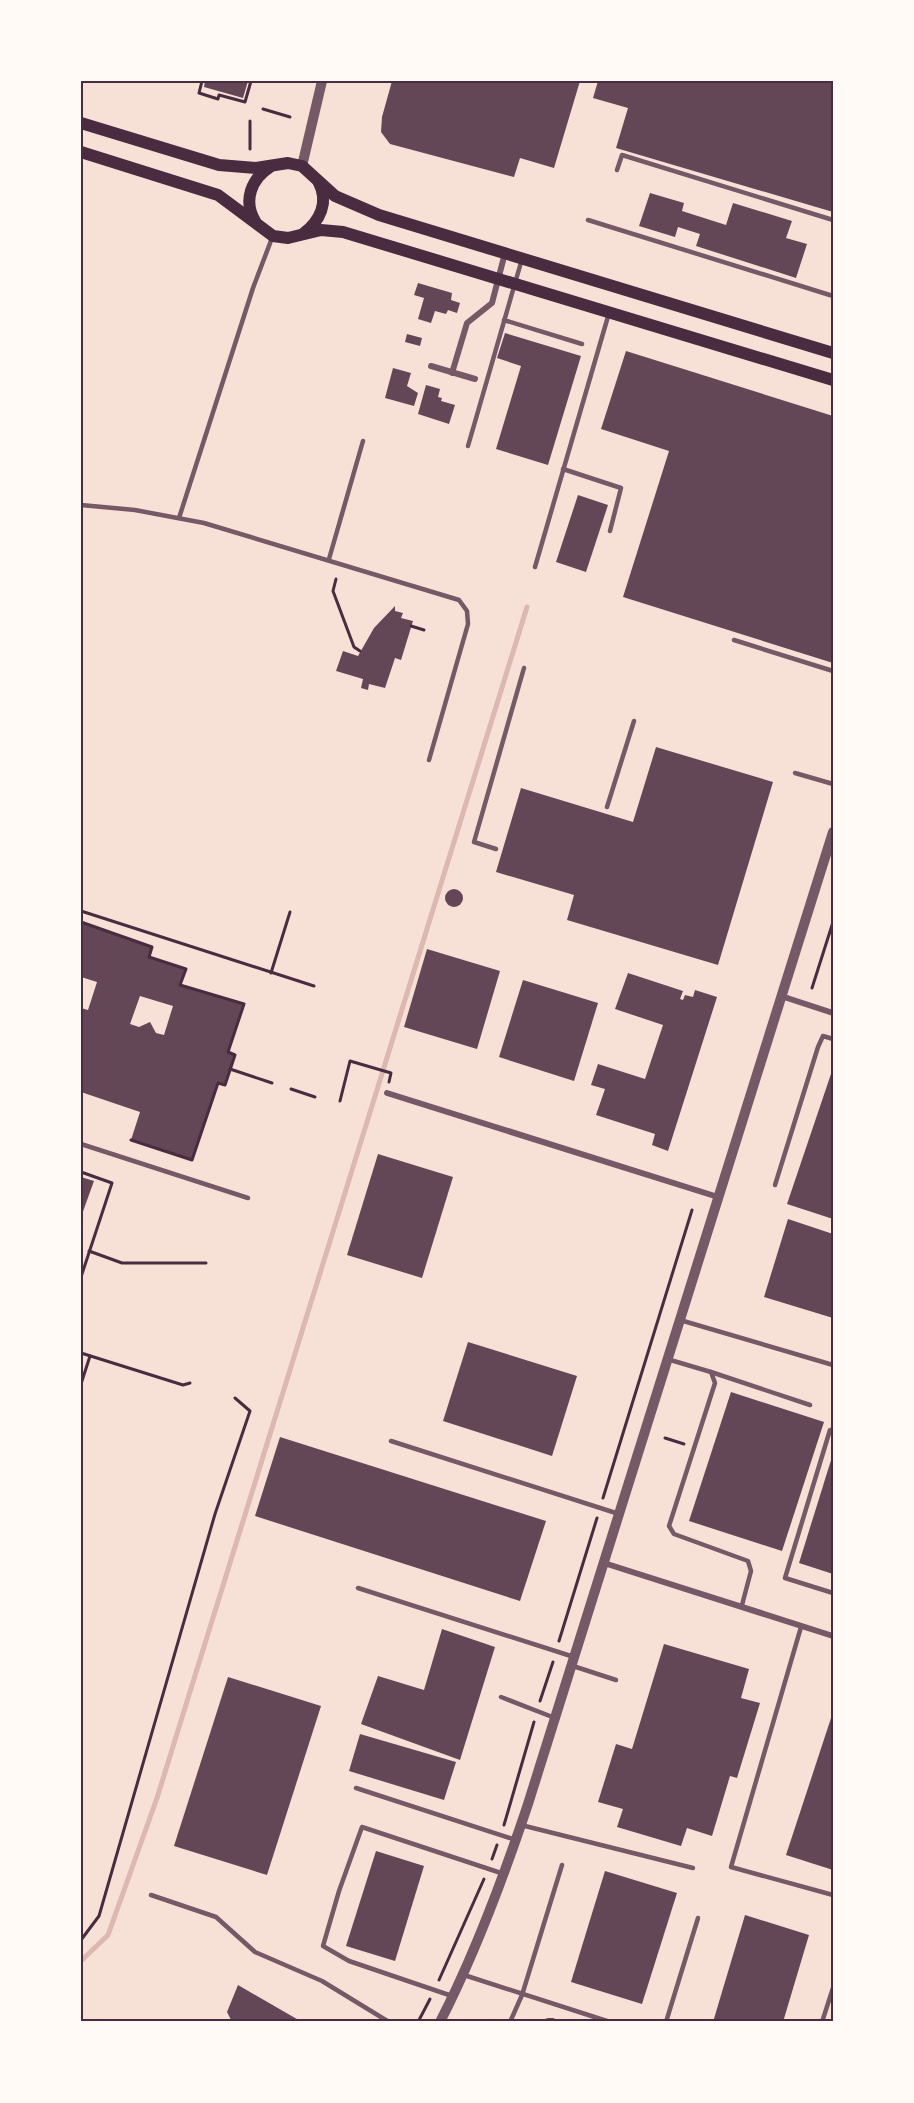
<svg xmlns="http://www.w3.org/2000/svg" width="914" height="2103" viewBox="0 0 914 2103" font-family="'PT Serif',serif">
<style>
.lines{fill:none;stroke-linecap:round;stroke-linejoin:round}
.stream{stroke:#dcb8b0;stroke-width:5}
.building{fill:#644757;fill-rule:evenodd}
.path{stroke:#4a2c40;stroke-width:3}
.service{stroke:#755966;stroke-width:4.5}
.minor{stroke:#755966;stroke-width:6}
.tertiary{stroke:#755966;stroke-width:10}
.secondary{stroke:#4a2c40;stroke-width:12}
.neatline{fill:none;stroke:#4a2c40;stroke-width:2}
</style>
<rect width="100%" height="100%" fill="#f7e1d7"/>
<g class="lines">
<path class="stream" d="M81,1961L108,1935L157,1798L527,607"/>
</g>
<g class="building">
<path d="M205,81H248L243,98L204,87Z"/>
<path d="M392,81H580L554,168L520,158L514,177L390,144L381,132L382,117Z"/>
<path d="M598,81H833V212L616,148L628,108L593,98Z"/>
<path d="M650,193L684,203L682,211L726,225L733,203L792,221L786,238L807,244L796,278L696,246L700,234L678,227L675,237L639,226Z"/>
<path d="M418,283L452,293L451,300L460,303L457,313L448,310L446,314L435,311L431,323L418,319L424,298L414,295Z"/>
<path d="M505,333L581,356L548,465L496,449L521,366L497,358Z"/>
<path d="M407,334L422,338L420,346L405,342Z"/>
<path d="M626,351L833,416V663L623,597L669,451L601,429Z"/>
<path d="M393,368L411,373L407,386L418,393L414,406L385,398Z"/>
<path d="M426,385L440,389L438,397L442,398L441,401L455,405L449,424L418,414Z"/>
<path d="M578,495L608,505L586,572L556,562Z"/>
<path d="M395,606V611L403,613L401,618L413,621L401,660L395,658L385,688L369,684L368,690L361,688L363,679L336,671L343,651L358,656L374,628Z"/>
<path d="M656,747L773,782L718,965L567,920L574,895L496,872L521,788L633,822Z"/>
<circle cx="454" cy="898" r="9"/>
<path d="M81,922L152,947L149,957L186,969L180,985L244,1004L228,1052L235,1055L225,1085L218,1083L192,1160L131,1140L140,1112L81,1092V1008L88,1010L97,982L81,977ZM140,996L173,1006L164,1035L156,1033L150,1022L139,1027L130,1024Z"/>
<path d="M427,949L500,971L477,1049L404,1027Z"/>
<path d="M628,973L683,991L680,999L683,1000L685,995L693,997L695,990L717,997L668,1151L652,1145L655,1134L596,1115L605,1089L591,1085L598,1064L645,1079L663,1025L615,1009Z"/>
<path d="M523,980L598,1003L574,1081L499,1057Z"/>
<path d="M833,1068V1219L787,1204Z"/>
<path d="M378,1154L453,1177L422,1278L347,1255Z"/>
<path d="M81,1177L94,1181L81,1217Z"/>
<path d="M788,1219L833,1234V1318L764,1297Z"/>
<path d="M468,1342L577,1376L552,1456L443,1421Z"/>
<path d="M731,1392L824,1422L782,1551L689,1521Z"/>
<path d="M280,1437L546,1521L520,1601L255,1516Z"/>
<path d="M832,1457H833V1574L799,1563Z"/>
<path d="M442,1629L495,1647L460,1760L361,1724L378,1676L424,1690Z"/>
<path d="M664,1644L749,1669L741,1698L760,1703L737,1778L730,1776L712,1836L687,1828L681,1846L617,1827L623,1809L598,1802L616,1744L632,1749Z"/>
<path d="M228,1677L321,1706L267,1875L174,1846Z"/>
<path d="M833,1712V1870L786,1855Z"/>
<path d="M360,1734L456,1762L444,1800L349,1771Z"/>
<path d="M376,1851L424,1866L395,1961L346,1946Z"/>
<path d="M605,1871L677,1893L642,2004L571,1982Z"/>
<path d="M745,1915L809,1935L783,2022H713Z"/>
<path d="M238,1985L302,2022H232L227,2012Z"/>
<path d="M548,2018H553L563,2022H535Z"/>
</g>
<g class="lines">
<g class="path">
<path d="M202,81L199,93L218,99L219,95L245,102L251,81"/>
<path d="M263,109L290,117"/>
<path d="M250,121V149"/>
<path d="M336,579L333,591L354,647L360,651"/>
<path d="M411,626L424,630"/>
<path d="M81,911L314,986"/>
<path d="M81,922L152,947L149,957L186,969L180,985L244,1004L228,1052L235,1055L225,1085L218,1083L192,1160L131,1140"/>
<path d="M271,973L290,912"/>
<path d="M812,988L833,922"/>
<path d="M230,1069L272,1083"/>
<path d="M291,1089L315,1097"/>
<path d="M340,1101L350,1061L391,1073L389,1082"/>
<path d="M81,1172L112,1183L81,1277"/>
<path d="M89,1251L122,1263H206"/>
<path d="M81,1353L183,1385L190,1383"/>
<path d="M81,1384L90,1356"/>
<path d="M665,1438L684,1444"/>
<path d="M603,1498L692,1210"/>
<path d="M559,1641L597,1518"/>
<path d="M540,1701L553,1662"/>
<path d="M504,1825L534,1722"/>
<path d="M492,1859L497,1845"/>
<path d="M81,1940L99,1916L215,1514L250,1411L235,1398"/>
<path d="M439,1980L484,1879"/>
<path d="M418,2022L430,1999"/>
</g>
<g class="service">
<path d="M617,170L622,155L833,220"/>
<path d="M588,220L833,296"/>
<path d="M504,320L582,344"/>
<path d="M468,446L522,259"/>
<path d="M563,469L621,488L610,531"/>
<path d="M81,505L135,510L204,523L459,600L467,611L468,624L429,760"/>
<path d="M179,518L253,288L272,238"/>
<path d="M329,559L363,441"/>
<path d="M535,567L609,313"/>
<path d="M734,640L833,671"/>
<path d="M795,773L833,784"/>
<path d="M607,807L634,721"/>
<path d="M496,849L474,842L524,668"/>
<path d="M81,1144L248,1198"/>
<path d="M775,1185L818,1047L823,1036L833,1039"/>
<path d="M680,1320L833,1365"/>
<path d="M667,1359L711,1372L715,1383L669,1526L674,1534L748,1561L751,1571L742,1605"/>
<path d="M711,1372L810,1405"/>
<path d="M833,1431L830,1430L785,1578L833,1593"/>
<path d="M391,1441L619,1514"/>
<path d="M358,1588L574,1657"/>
<path d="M801,1627L731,1867L833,1895"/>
<path d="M573,1666L616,1680"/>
<path d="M501,1697L555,1718"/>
<path d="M356,1788L516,1840"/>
<path d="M521,1825L693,1868"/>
<path d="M151,1895L216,1917L255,1952L322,1981L389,2022"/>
<path d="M464,1975L610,2022"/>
<path d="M452,1996L349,1961L323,1946L339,1891L362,1827L504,1874"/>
<path d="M510,2022L522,1995L562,1865"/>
<path d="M666,2022L698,1918"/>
<path d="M822,2022L833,1988"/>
</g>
<g class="minor">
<path d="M431,366L475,379"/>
<path d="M452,373L467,323L492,303L505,253"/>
<path d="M781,996L833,1013"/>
<path d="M387,1093L718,1197"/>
<path d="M604,1563L833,1636"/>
</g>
<g class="tertiary">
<path d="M302,166L322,81"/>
<path d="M440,2022C476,1952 503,1879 528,1804L833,832"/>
</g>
<g class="secondary">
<path d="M81,123L219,165L256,168L288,163L302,166L335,196L379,215L833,353"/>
<path d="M81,152L218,195L273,236L288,238L321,230L343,232L833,380"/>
<path d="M255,221C243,201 251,179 270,167"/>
<path d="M304,233C320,221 329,202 319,183"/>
</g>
</g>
<rect width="914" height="2103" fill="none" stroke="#fffaf5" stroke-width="165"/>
<rect x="82" y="82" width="750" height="1938" class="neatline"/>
</svg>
